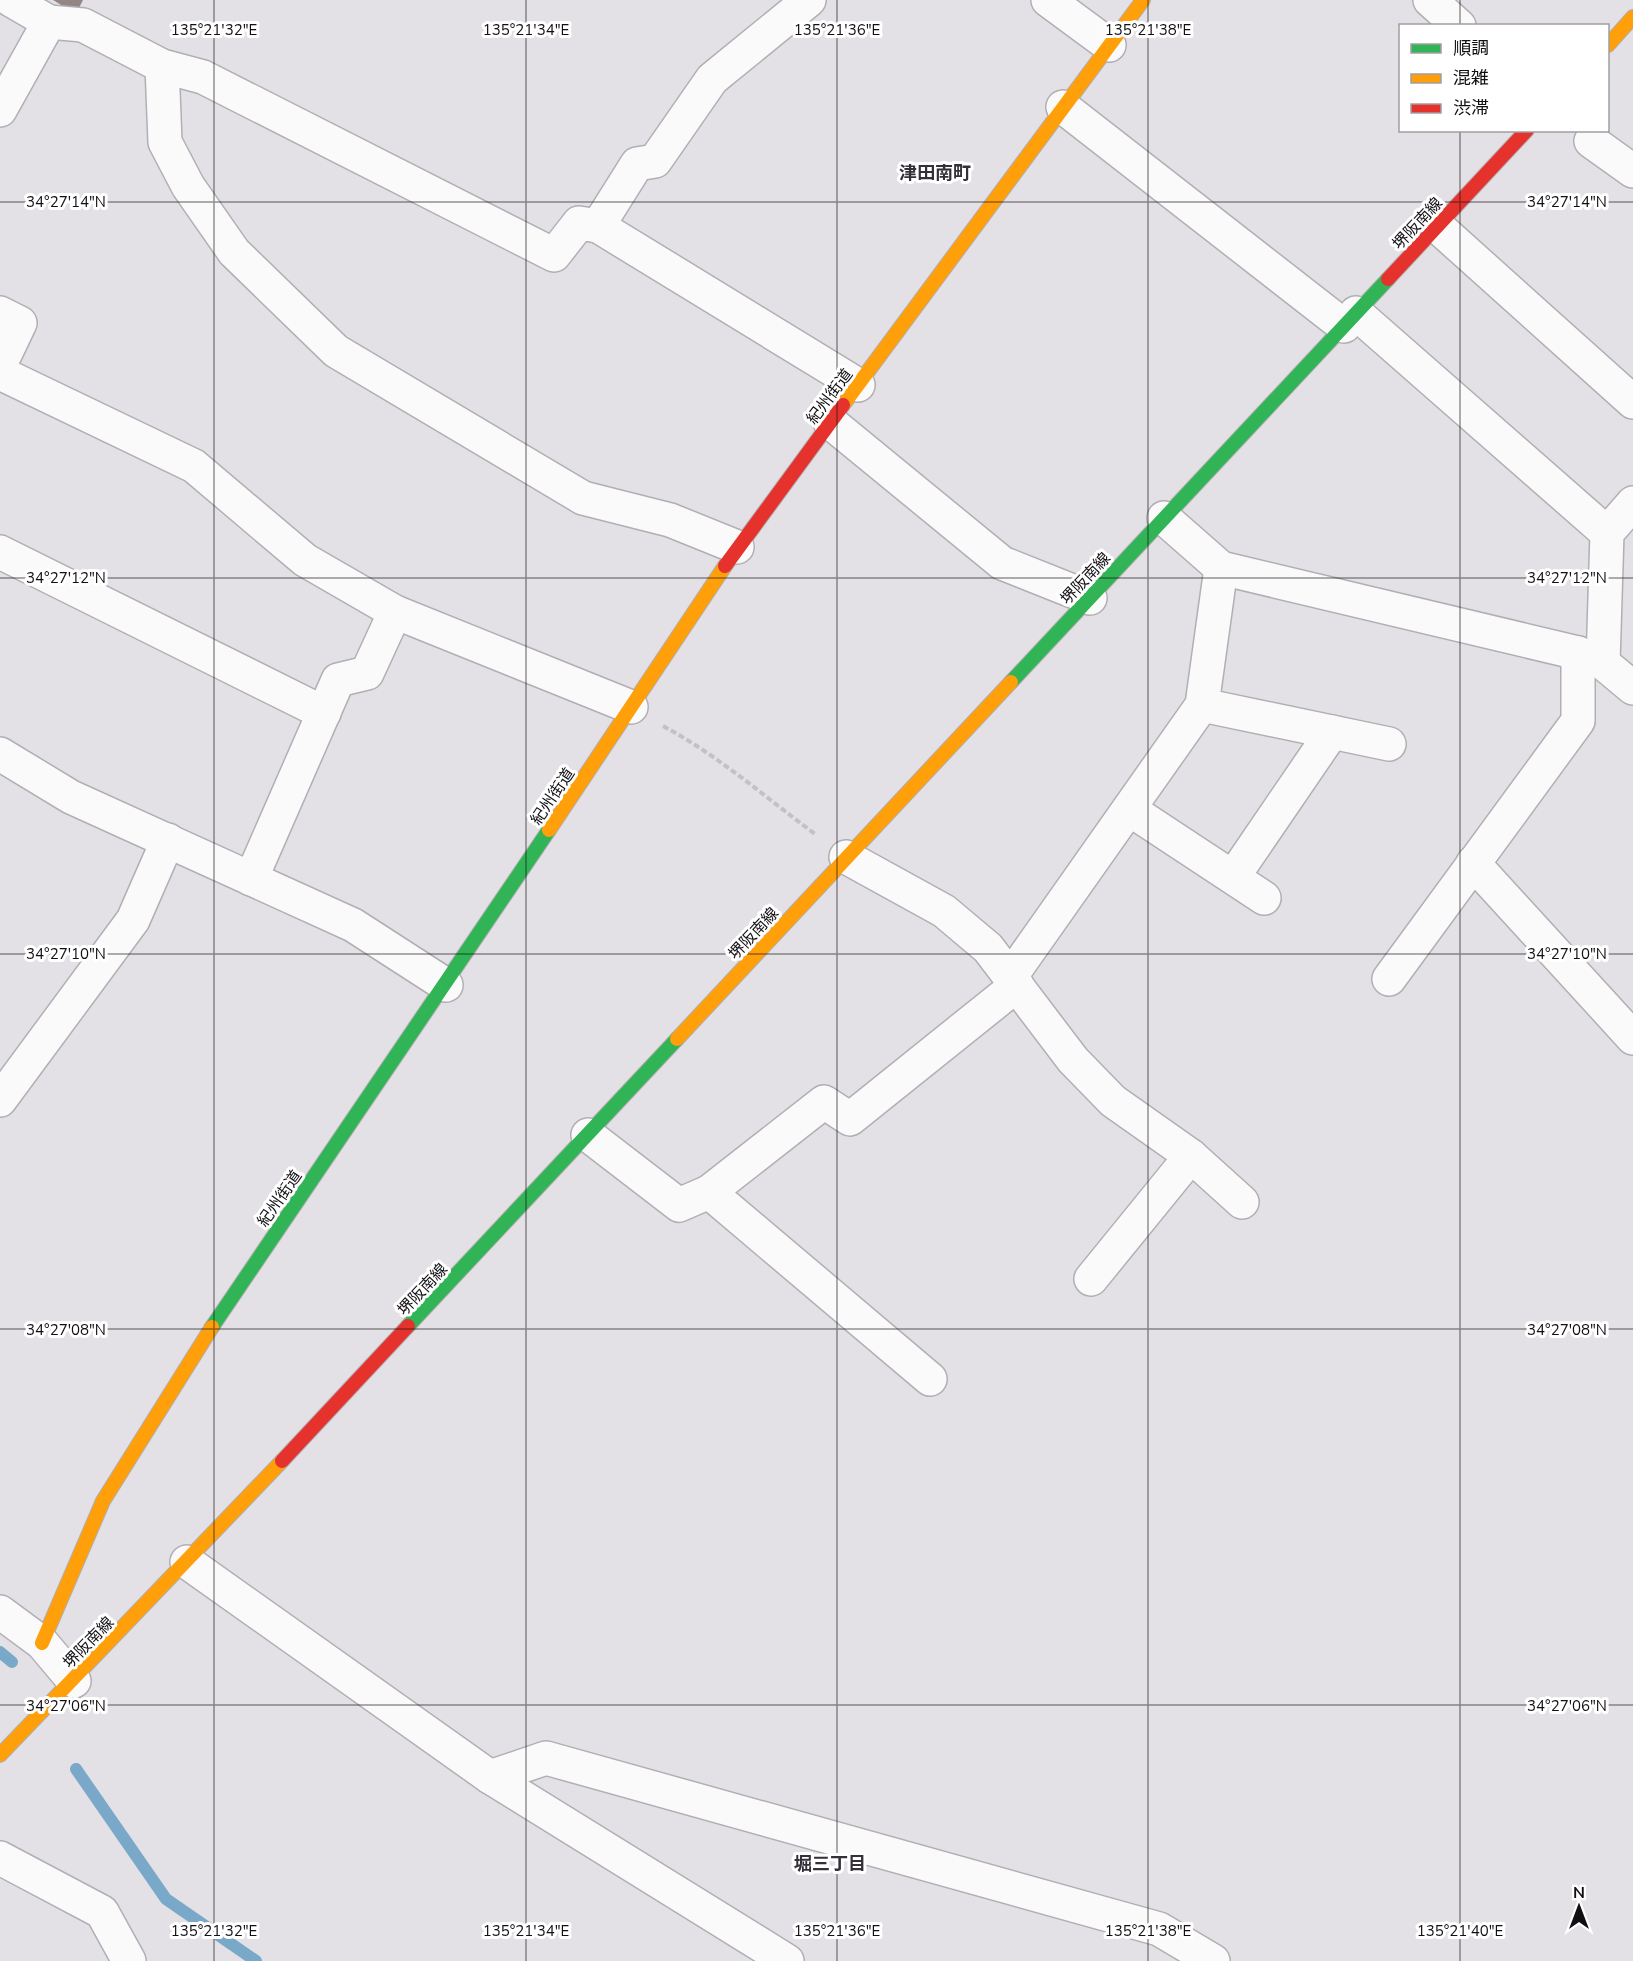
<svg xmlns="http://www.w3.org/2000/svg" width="1633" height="1961" viewBox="0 0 1633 1961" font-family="'Nunito Sans','Noto Sans JP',sans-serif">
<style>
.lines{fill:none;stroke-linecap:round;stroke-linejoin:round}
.stream{stroke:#7aa8c8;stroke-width:12}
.building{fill:#938685}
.street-casing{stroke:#b1afb3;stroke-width:36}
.fast-casing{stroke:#b1afb3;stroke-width:16}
.slow-casing{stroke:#b1afb3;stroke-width:16}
.jam-casing{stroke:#b1afb3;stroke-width:16}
.path{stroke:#c2c1c3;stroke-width:4;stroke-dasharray:6 3;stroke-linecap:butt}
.street{stroke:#fbfafb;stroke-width:33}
.fast{stroke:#30b455;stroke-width:14}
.slow{stroke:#ff9f0a;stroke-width:14}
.jam{stroke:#e5322d;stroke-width:14}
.ticks{fill:none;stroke:#120f13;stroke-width:1.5;stroke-opacity:0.45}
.labels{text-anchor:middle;stroke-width:6;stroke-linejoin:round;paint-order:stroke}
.street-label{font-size:16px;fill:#120f13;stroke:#fff}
.neighbourhood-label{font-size:18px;font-weight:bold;fill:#352f38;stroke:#fff}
.ticks-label{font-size:15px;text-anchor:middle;fill:#120f13;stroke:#fff;stroke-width:6;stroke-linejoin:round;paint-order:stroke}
</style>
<rect width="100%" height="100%" fill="#e4e1e6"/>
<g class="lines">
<g class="stream">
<path d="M0,1652L12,1662"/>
<path d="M76,1769L166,1899L256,1961"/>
</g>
</g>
<path class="building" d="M53,0H83L76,14Z"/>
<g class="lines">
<defs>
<g id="street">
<path d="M809,0L712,79L655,161L637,164L598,226L858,385"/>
<path d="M1048,0L1109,45"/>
<path d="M1430,0L1459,26"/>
<path d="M49,22L83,25L162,66L203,77L554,255L579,223L598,226"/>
<path d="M162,66L165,142L188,186L234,252L336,351L583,498L670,520L737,547"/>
<path d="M1063,107L1344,326"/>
<path d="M0,110L49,22L11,0"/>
<path d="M1591,141L1633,171"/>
<path d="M1437,226L1633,402"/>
<path d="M0,313L20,323L0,365"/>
<path d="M1356,313L1607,533"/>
<path d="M0,373L194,466L305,560L395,612L631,707"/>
<path d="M830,422L1002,563L1090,598"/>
<path d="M1164,518L1221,568L1578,653L1603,663L1633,688"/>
<path d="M0,552L324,713"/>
<path d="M1603,663L1607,533L1633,503"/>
<path d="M1202,705L1389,744"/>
<path d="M0,754L71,797L353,925L446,985"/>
<path d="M1129,809L1264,898"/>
<path d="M846,857L944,911L988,948L1073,1060L1113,1101L1191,1156L1242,1202"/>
<path d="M1473,863L1633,1038"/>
<path d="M1233,877L1332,732"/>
<path d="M251,879L338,680L367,673L395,612"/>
<path d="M1011,976L1202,705L1221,568"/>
<path d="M1389,979L1578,721V653"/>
<path d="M0,1100L133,920L168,840"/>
<path d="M588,1135L679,1205L709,1192L824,1102L850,1119L1017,985"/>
<path d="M709,1192L930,1379"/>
<path d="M1091,1279L1191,1156"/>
<path d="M187,1562L490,1777L787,1961"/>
<path d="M0,1612L42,1643L74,1681"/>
<path d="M490,1777L546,1758L1159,1929L1213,1961"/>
<path d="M0,1858L102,1912L129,1961"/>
</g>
<g id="fast">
<path d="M1011,682L1388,279"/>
<path d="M408,1326L677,1039"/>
<path d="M212,1327L549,830"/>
</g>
<g id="slow">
<path d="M1608,45L1633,17"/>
<path d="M843,405L1143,0"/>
<path d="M549,830L725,566"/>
<path d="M677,1039L1011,682"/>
<path d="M42,1643L103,1501L212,1327"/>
<path d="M0,1755L282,1461"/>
</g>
<g id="jam">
<path d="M1388,279L1527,130"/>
<path d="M725,566L843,405"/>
<path d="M282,1461L408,1326"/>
</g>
</defs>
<use href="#street" class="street-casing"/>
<use href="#fast" class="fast-casing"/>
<use href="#slow" class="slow-casing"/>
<use href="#jam" class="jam-casing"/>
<path class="path" d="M663,726C719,756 765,797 815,834"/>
<use href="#street" class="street"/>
<use href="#fast" class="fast"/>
<use href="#slow" class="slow"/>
<use href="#jam" class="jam"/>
</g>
<path class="ticks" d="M214,0V1961M526,0V1961M837,0V1961M1148,0V1961M1460,0V26M1460,130V1961M0,202H1633M0,578H1633M0,954H1633M0,1329H1633M0,1705H1633"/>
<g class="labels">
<g class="street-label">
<text transform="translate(1417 223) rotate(-47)" y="6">堺阪南線</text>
<text transform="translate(829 396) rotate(-53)" y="6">紀州街道</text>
<text transform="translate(1085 578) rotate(-47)" y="6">堺阪南線</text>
<text transform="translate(552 796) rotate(-56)" y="6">紀州街道</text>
<text transform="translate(753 933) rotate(-47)" y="6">堺阪南線</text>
<text transform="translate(279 1198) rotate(-55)" y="6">紀州街道</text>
<text transform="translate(422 1289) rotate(-47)" y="6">堺阪南線</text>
<text transform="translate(88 1642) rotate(-46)" y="6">堺阪南線</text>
</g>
<g class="neighbourhood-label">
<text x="935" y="179">津田南町</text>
<text x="830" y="1870">堀三丁目</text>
</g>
</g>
<g class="ticks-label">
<text x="214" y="35">135°21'32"E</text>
<text x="526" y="35">135°21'34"E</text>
<text x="837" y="35">135°21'36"E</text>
<text x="1148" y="35">135°21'38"E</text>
<text x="66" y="207">34°27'14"N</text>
<text x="1567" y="207">34°27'14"N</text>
<text x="66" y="583">34°27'12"N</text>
<text x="1567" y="583">34°27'12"N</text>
<text x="66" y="959">34°27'10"N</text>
<text x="1567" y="959">34°27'10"N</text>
<text x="66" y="1335">34°27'08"N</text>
<text x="1567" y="1335">34°27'08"N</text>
<text x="66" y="1711">34°27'06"N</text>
<text x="1567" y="1711">34°27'06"N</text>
<text x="214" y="1936">135°21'32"E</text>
<text x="526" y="1936">135°21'34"E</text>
<text x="837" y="1936">135°21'36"E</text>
<text x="1148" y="1936">135°21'38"E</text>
<text x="1460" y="1936">135°21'40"E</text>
</g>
<rect x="1399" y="24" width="210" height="108" fill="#ffffff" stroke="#a09fa1" stroke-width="1.5"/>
<rect x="1411" y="44" width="30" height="9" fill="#30b455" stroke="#a09fa1" stroke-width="1.5"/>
<text x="1453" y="54" font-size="18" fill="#120f13">順調</text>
<rect x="1411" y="74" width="30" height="9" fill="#ff9f0a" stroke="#a09fa1" stroke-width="1.5"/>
<text x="1453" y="84" font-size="18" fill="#120f13">混雑</text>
<rect x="1411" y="104" width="30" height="9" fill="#e5322d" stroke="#a09fa1" stroke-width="1.5"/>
<text x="1453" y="114" font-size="18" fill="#120f13">渋滞</text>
<g transform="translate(1579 1907)" stroke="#ffffff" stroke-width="4.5" paint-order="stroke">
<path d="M0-4.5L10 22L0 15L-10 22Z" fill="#120f13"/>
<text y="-9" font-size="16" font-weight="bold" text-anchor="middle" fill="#120f13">N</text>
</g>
</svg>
